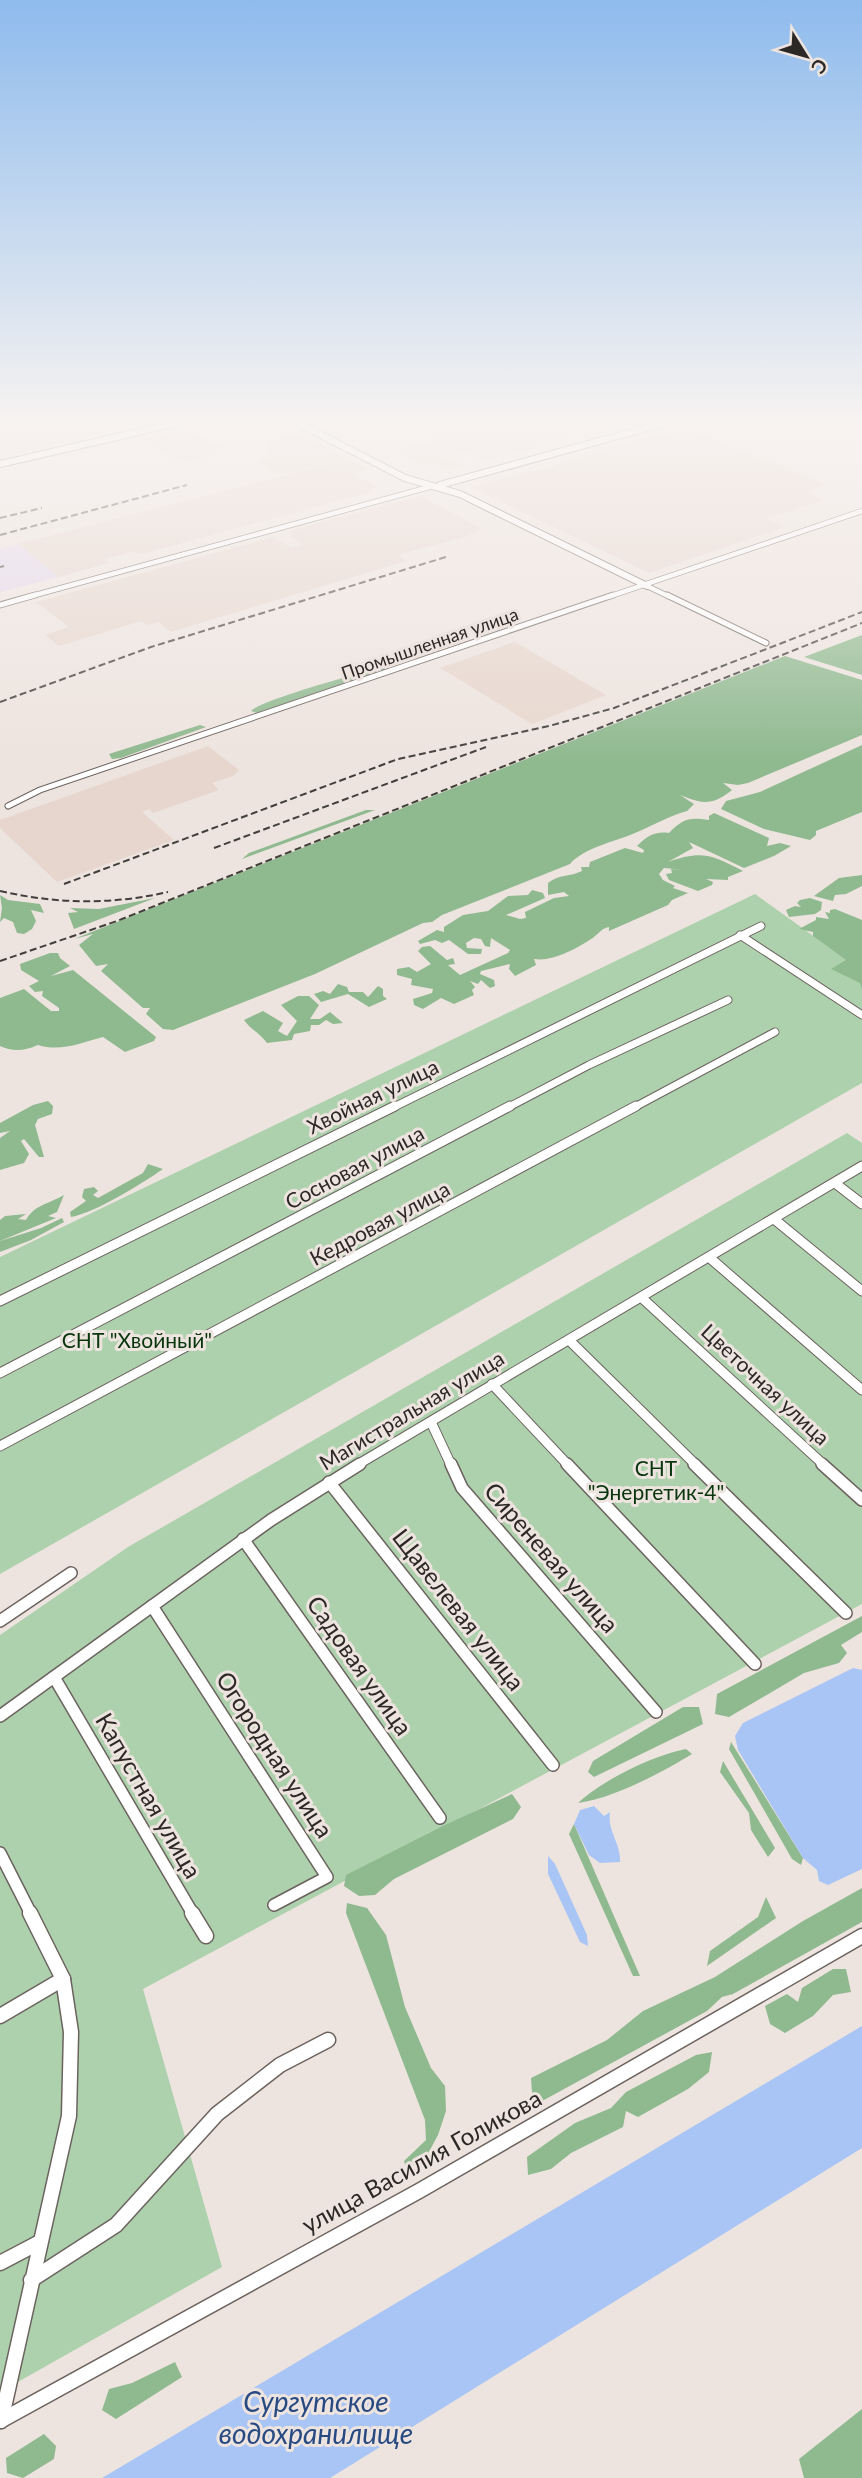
<svg xmlns="http://www.w3.org/2000/svg" width="862" height="2478" viewBox="0 0 862 2478" font-family="Lato,sans-serif">
<style>
.commercial{fill:#e4d7eb}
.built{fill:#e7d6cd}
.green{fill:#add1ad}
.forest{fill:#8fb98f}
.water{fill:#a8c5f5}
.lines{fill:none;stroke-linecap:round;stroke-linejoin:round}
.street-far5-casing{stroke:#6c635f;stroke-width:6}
.street-far4-casing{stroke:#6c635f;stroke-width:7}
.street-far3-casing{stroke:#6c635f;stroke-width:9}
.street-far2-casing{stroke:#6c635f;stroke-width:11}
.street-far1-casing{stroke:#6c635f;stroke-width:14}
.street-casing{stroke:#6c635f;stroke-width:17}
.secondary-casing{stroke:#6c635f;stroke-width:8}
.street-far5{stroke:#fff;stroke-width:4.5}
.street-far4{stroke:#fff;stroke-width:5}
.street-far3{stroke:#fff;stroke-width:7}
.street-far2{stroke:#fff;stroke-width:9}
.street-far1{stroke:#fff;stroke-width:11}
.street{stroke:#fff;stroke-width:14}
.secondary{stroke:#fff;stroke-width:6}
.rail{stroke:#423e3b;stroke-width:2;stroke-dasharray:7 3.5;stroke-linecap:butt}
.labels{text-anchor:middle;stroke-width:6;stroke-linejoin:round;paint-order:stroke}
.far-street-label{font-size:18px;fill:#2c2826;stroke:#eee4df}
.street-label{font-size:21px;fill:#2c2826;stroke:#eee4df}
.park-label{font-size:21px;fill:#07350c;stroke:#eee4df}
.near-street-label{font-size:24px;fill:#2c2826;stroke:#eee4df}
.near-water-label{font-size:28px;font-style:italic;fill:#274a83;stroke:#eee4df}
</style>
<rect width="100%" height="100%" fill="#eee4df"/>
<path class="commercial" d="M18,544L39,558L37,559L59,577L0,592V549Z"/>
<g class="built">
<path d="M422,416H638L642,418L580,432L566,436L568,439L486,461L466,451L446,457L464,466L448,470L431,462L424,464L396,451L440,439L409,425L428,419Z"/>
<path d="M92,423L107,432L0,457V430L20,424L30,430L57,424L65,429Z"/>
<path d="M185,428L223,448L204,457L183,463L142,439Z"/>
<path d="M688,429L827,485L806,492L823,500L765,519L785,527L649,573L471,487L529,471L557,467L554,465L585,455L654,435L660,438Z"/>
<path d="M300,434L324,446L346,458L283,474L274,473L259,462L258,460L266,457L265,454L272,440Z"/>
<path d="M348,459L370,469L353,474L377,487L370,489L374,491L142,554L132,552L105,559L109,563L59,577L18,544Z"/>
<path d="M420,496L483,529L468,534L469,536L398,555L406,561L171,632L159,622L147,625L141,621L59,646L45,635L69,627L36,602L273,537L292,548L303,544L290,536L293,535L288,531Z"/>
<path d="M514,642H515L606,695L532,724L440,668Z"/>
<path d="M208,746L239,770L233,776L212,783L219,790L153,813L149,809L142,812L174,840L57,882L0,828V820Z"/>
</g>
<g class="green">
<path d="M755,894L862,971V1083L0,1574V1257Z"/>
<path d="M847,1133L862,1143V1604L143,1989L222,2267L0,2392V1635L128,1547Z"/>
</g>
<g class="forest">
<path d="M862,635V675L804,657Z"/>
<path d="M785,656L862,680V735L748,783L738,785L723,783L732,790C712,806 702,804 680,795L694,804L687,811C669,816 652,826 635,833C617,841 583,848 570,864L442,915L432,922L423,923L315,974L173,1030L163,1029L146,1014L150,1008H143L101,971L108,964L96,966L79,945L93,934L74,939Z"/>
<path d="M384,668L386,670L257,713L251,711C258,701 367,670 384,668Z"/>
<path d="M200,725L206,727L121,758L112,759L109,754Z"/>
<path d="M862,745V812L816,831V835L810,840L764,829L721,809L726,801L760,792Z"/>
<path d="M366,810H375L242,859L249,853Z"/>
<path d="M714,813L769,838L767,846L780,843L791,846L774,856L744,868L689,842L693,848L668,862C703,850 711,855 743,871L728,877V880L706,879L713,882L712,885L698,891L669,880L666,874L672,873L671,869L684,870L664,868L659,874L663,880L675,886L673,888L688,893L672,900L668,905L609,931V927C601,928 598,935 591,939C576,949 552,962 534,959L536,965L515,976L509,969L510,964L481,971L480,974L494,980L495,986L490,988L481,980L478,984L470,981L475,987L472,990L474,995L454,1004L441,998L423,1009L414,1005L413,999L432,993L433,989L411,985L412,979L397,975V969L409,967L417,972L431,964L418,951L422,947L430,946L447,960L453,958L455,964L448,965L460,975L508,953L510,950L491,938L490,947L485,946L481,939L474,938L466,943L467,948L482,949L481,954H468L449,940L442,943L435,940L420,944L418,941L437,930L444,932V927L463,915L488,911L508,896L528,895L532,890L543,893L545,898L506,915L520,919L526,918L525,912L554,898L569,896L564,892L548,895V883C559,874 570,877 582,871L581,867H589L590,862L625,848L643,853L644,850L637,846C647,836 655,831 669,833C683,819 688,817 709,820V816Z"/>
<path d="M862,875V886L846,894L835,895L833,901L814,896L839,878Z"/>
<path d="M0,895L8,900L40,904L44,913L31,910L36,921L32,929L24,934L17,933L13,922L4,918L0,922L2,908Z"/>
<path d="M155,898L74,929L68,913L78,912L70,908L99,909Z"/>
<path d="M810,898L822,902L821,910L815,914L789,917L786,910L795,906L801,907L797,903L800,900Z"/>
<path d="M835,909L862,920V990L860,983L831,969L846,960L813,936V932L799,929L816,920V917L829,919L825,912L830,913V910Z"/>
<path d="M50,953H58L60,958L70,966L51,976L73,970L156,1037L154,1041L125,1052L103,1037C80,1043 61,1052 38,1045C24,1051 13,1052 0,1046V998L24,989L51,1011H59V1008L42,996L43,991L35,992L29,986L39,981L21,970L20,964Z"/>
<path d="M338,984L347,987L349,992H363L368,997L378,986L383,989V996L387,999L369,1007L348,994L321,1002L314,994L323,991L330,994Z"/>
<path d="M298,996H309L319,1005L310,1019H320L330,1012L343,1023L333,1024L326,1020L319,1025H311L310,1031L294,1034L292,1040L267,1043C260,1033 251,1030 244,1020L263,1011L283,1023L278,1031L287,1036L297,1021L281,1005Z"/>
<path d="M48,1101L53,1106L52,1114L38,1119L35,1125L44,1157H39L24,1139L21,1141L29,1154L24,1163L0,1170V1138L10,1131L0,1133V1123L33,1105Z"/>
<path d="M148,1164L163,1169C143,1183 95,1213 71,1217L70,1212L86,1201L82,1197L84,1189L94,1187L98,1191L93,1195L98,1198L143,1173Z"/>
<path d="M64,1195L57,1212L48,1216L56,1218L0,1241V1220L5,1216L26,1214L18,1219L26,1220C34,1205 49,1204 64,1195Z"/>
<path d="M62,1218L64,1222L31,1240L0,1252V1241L41,1228Z"/>
<path d="M862,1616V1632L841,1645L847,1653L839,1663L804,1673L729,1717L715,1714L717,1694Z"/>
<path d="M683,1707H699L703,1724L594,1777L588,1772L593,1761Z"/>
<path d="M731,1742L803,1858L801,1865L792,1859L729,1749Z"/>
<path d="M686,1749L692,1754C661,1773 614,1798 578,1803C604,1779 652,1756 686,1749Z"/>
<path d="M723,1761L775,1848L768,1857L751,1830L749,1813L720,1772Z"/>
<path d="M512,1794L521,1807L513,1819L394,1879L375,1895L359,1896L344,1886L346,1875L445,1825Z"/>
<path d="M574,1824L640,1976H633L569,1834Z"/>
<path d="M862,1888V1922L733,1994L722,1997L707,2011L533,2106L531,2078L607,2040L643,2011L715,1977L803,1921Z"/>
<path d="M766,1897L776,1918L707,1966L710,1951L758,1917Z"/>
<path d="M347,1903L367,1908L386,1935L405,2007L431,2068L445,2086L446,2111L438,2135L423,2163L407,2172L404,2161L426,2140L425,2120L346,1913Z"/>
<path d="M833,1969H846L851,1992L833,1995L813,2016L785,2033L770,2024L765,2006L787,1994L798,2002L802,1988Z"/>
<path d="M712,2052L709,2072L688,2089L638,2117L626,2111L623,2127L571,2153L551,2169L528,2175L527,2157L575,2123L611,2108L626,2092L696,2055Z"/>
<path d="M175,2362L182,2377L116,2419L102,2410L109,2389L132,2383Z"/>
<path d="M862,2409V2478H804L799,2459Z"/>
<path d="M44,2434L56,2446L54,2459L23,2478L7,2473L6,2458Z"/>
</g>
<g class="water">
<path d="M853,1668L862,1670V1869L828,1885L819,1881L817,1870L803,1858L738,1750L735,1736L743,1723Z"/>
<path d="M594,1806L604,1816L610,1812C607,1831 621,1843 620,1862L600,1863L589,1855L574,1824L580,1810Z"/>
<path d="M548,1856L555,1864L587,1935L588,1946L580,1942L548,1874Z"/>
<path d="M862,2026V2148L330,2478H102Z"/>
</g>
<g class="lines">
<defs>
<g id="street-far5">
<path d="M647,586L670,597"/>
<path d="M28,597L433,486"/>
<path d="M608,597L862,511"/>
</g>
<g id="street-far4">
<path d="M667,595L766,643"/>
<path d="M0,605L35,595"/>
<path d="M8,806L40,790L613,595"/>
</g>
<g id="street-far3">
<path d="M740,935L862,1015"/>
<path d="M392,1108L761,926"/>
<path d="M507,1108L589,1065L728,1000"/>
<path d="M633,1108L775,1032"/>
</g>
<g id="street-far2">
<path d="M835,1183L862,1204"/>
<path d="M774,1219L862,1291"/>
<path d="M710,1258L862,1390"/>
<path d="M642,1298L824,1465"/>
<path d="M0,1301L395,1106"/>
<path d="M570,1341L696,1465"/>
<path d="M0,1373L510,1106"/>
<path d="M492,1384L568,1465"/>
<path d="M431,1422L451,1465"/>
<path d="M0,1446L636,1106"/>
<path d="M357,1465L862,1166"/>
</g>
<g id="street-far1">
<path d="M451,1464L462,1488L656,1712"/>
<path d="M567,1464L755,1664"/>
<path d="M694,1464L846,1613"/>
<path d="M822,1464L862,1500"/>
<path d="M329,1482L553,1765"/>
<path d="M243,1539L440,1818"/>
<path d="M152,1606L327,1877L274,1905"/>
<path d="M0,1621L71,1573"/>
<path d="M54,1677L193,1914"/>
<path d="M0,1716L271,1520L360,1464"/>
<path d="M0,1853L31,1914"/>
</g>
<g id="street">
<path d="M192,1913L206,1936"/>
<path d="M0,2016L63,1979"/>
<path d="M0,2263L40,2242"/>
<path d="M31,2280L116,2225L217,2114L280,2065L328,2040"/>
<path d="M0,2421L419,2191L862,1936"/>
<path d="M1,2421L69,2116L71,2032L63,1979L30,1913"/>
</g>
<g id="secondary">
<path d="M284,416L405,478L460,494L647,586"/>
<path d="M0,464L207,416"/>
<path d="M440,485L690,416"/>
</g>
</defs>
<use href="#street-far5" class="street-far5-casing"/>
<use href="#street-far4" class="street-far4-casing"/>
<use href="#street-far3" class="street-far3-casing"/>
<use href="#street-far2" class="street-far2-casing"/>
<use href="#street-far1" class="street-far1-casing"/>
<use href="#street" class="street-casing"/>
<use href="#secondary" class="secondary-casing"/>
<use href="#street-far5" class="street-far5"/>
<use href="#street-far4" class="street-far4"/>
<use href="#street-far3" class="street-far3"/>
<use href="#street-far2" class="street-far2"/>
<use href="#street-far1" class="street-far1"/>
<use href="#street" class="street"/>
<use href="#secondary" class="secondary"/>
<g class="rail">
<path d="M0,518L42,508"/>
<path d="M0,535L187,485"/>
<path d="M0,567L4,566"/>
<path d="M0,702L151,647L446,557"/>
<path d="M214,848L486,747"/>
<path d="M64,884L398,759L549,726L614,708L862,612"/>
<path d="M0,891C57,904 111,905 168,892"/>
<path d="M0,961L117,921L862,623"/>
</g>
</g>
<linearGradient id="sky" x2="0" y2="1"><stop stop-color="#8ebbed"/><stop offset="0.55" stop-color="#f7f3f1"/><stop offset="1" stop-color="#f7f3f1" stop-opacity="0"/></linearGradient>
<rect width="862" height="763" fill="url(#sky)"/>
<g class="labels">
<g class="far-street-label">
<text transform="translate(430 644) rotate(-19)" y="6">Промышленная улица</text>
</g>
<g class="street-label">
<text transform="translate(373 1097) rotate(-26)" y="7">Хвойная улица</text>
<text transform="translate(355 1168) rotate(-28)" y="7">Сосновая улица</text>
<text transform="translate(380 1224) rotate(-28)" y="7">Кедровая улица</text>
<text transform="translate(765 1385) rotate(43)" y="7">Цветочная улица</text>
<text transform="translate(412 1411) rotate(-31)" y="7">Магистральная улица</text>
</g>
<g class="park-label">
<text x="137" y="1348">СНТ "Хвойный"</text>
<text x="656" y="1476">СНТ<tspan x="656" dy="24">"Энергетик-4"</tspan></text>
</g>
<g class="near-street-label">
<text transform="translate(551 1558) rotate(49)" y="8">Сиреневая улица</text>
<text transform="translate(458 1610) rotate(52)" y="8">Щавелевая улица</text>
<text transform="translate(359 1666) rotate(55)" y="8">Садовая улица</text>
<text transform="translate(274 1755) rotate(57)" y="8">Огородная улица</text>
<text transform="translate(148 1796) rotate(60)" y="8">Капустная улица</text>
<text transform="translate(422 2162) rotate(-29)" y="8">улица Василия Голикова</text>
</g>
<g class="near-water-label">
<text x="316" y="2412">Сургутское<tspan x="316" dy="32">водохранилище</tspan></text>
</g>
</g>
<g transform="translate(806 56) rotate(127)" stroke="#eee4df" stroke-width="5" paint-order="stroke">
<path d="M0-5L12 26L0 18L-12 26Z" fill="#2c2826"/>
<text y="-10" font-size="19" font-weight="bold" text-anchor="middle" fill="#2c2826">С</text>
</g>
</svg>
